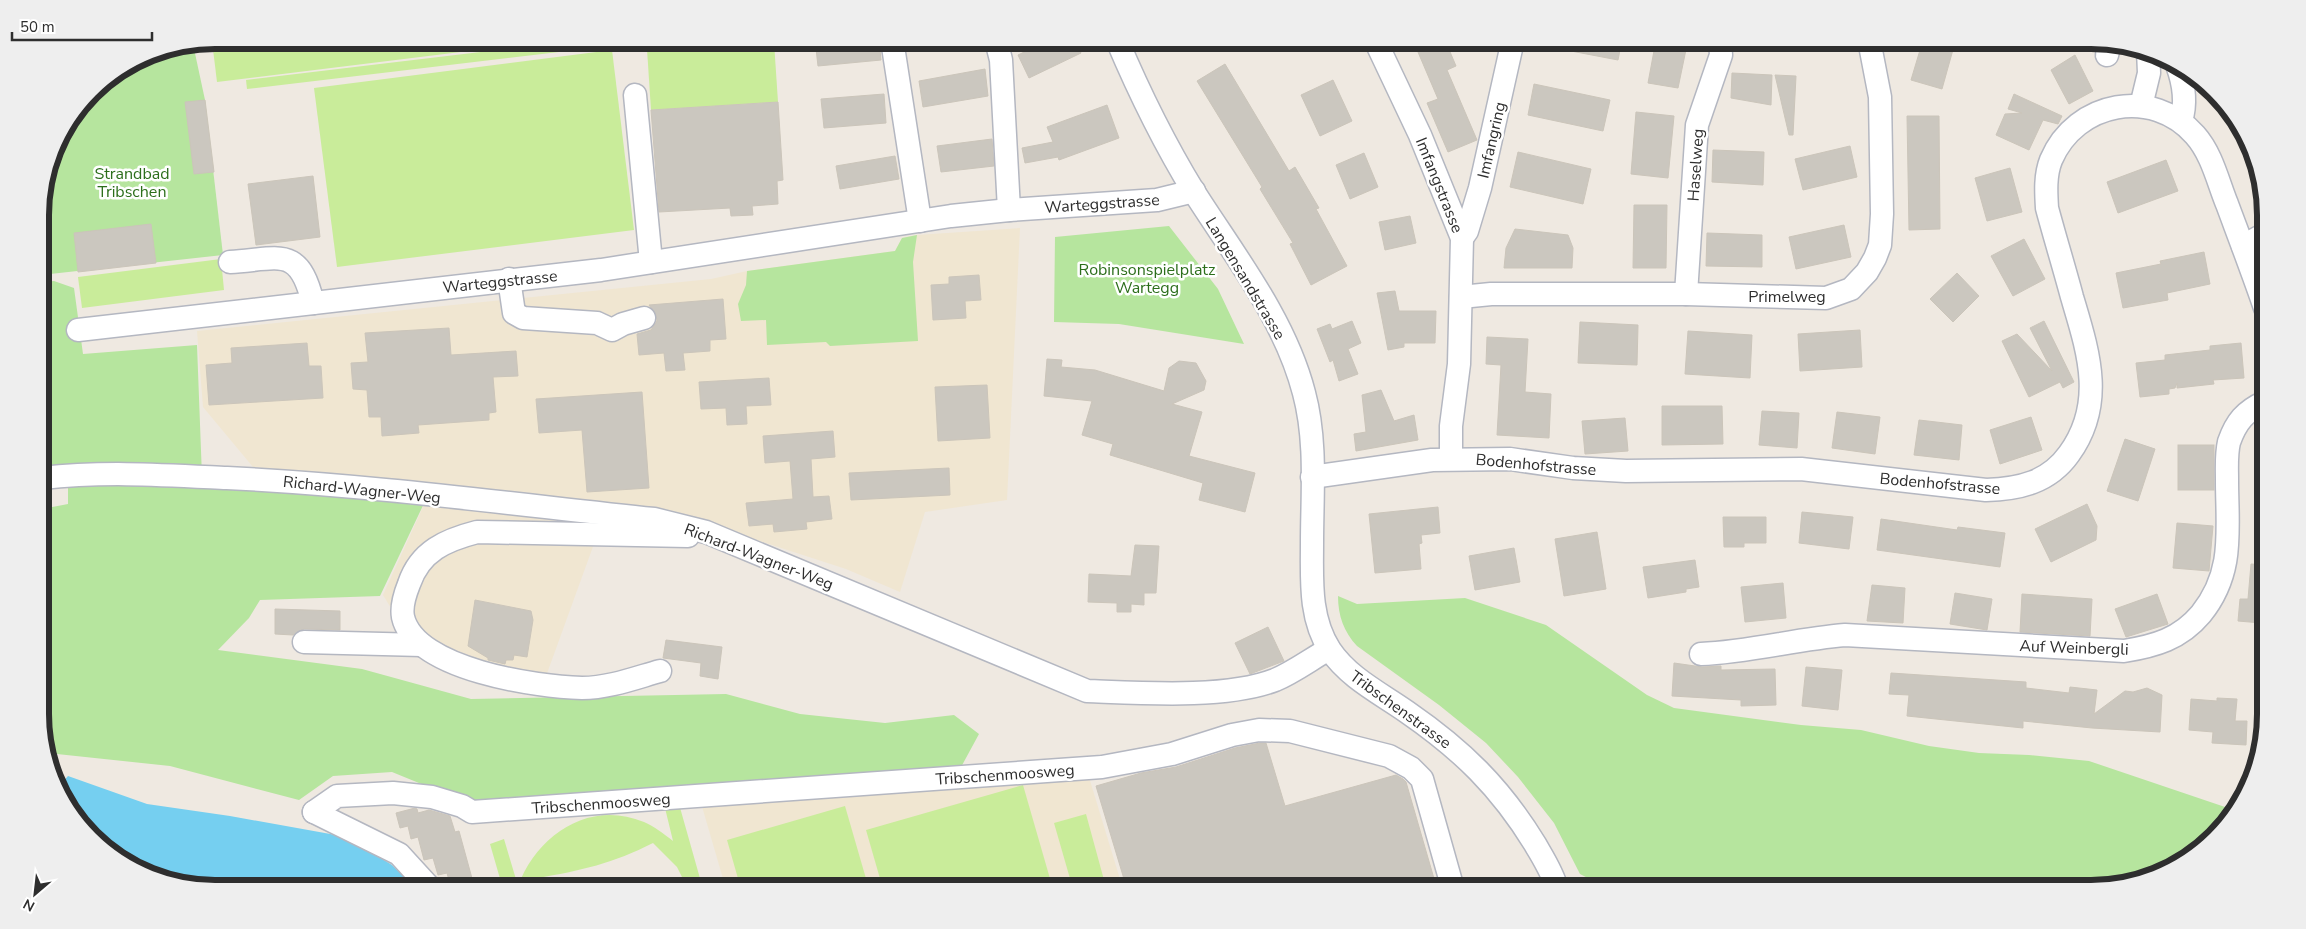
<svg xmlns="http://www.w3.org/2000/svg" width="2306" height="929" viewBox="0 0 2306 929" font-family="'Nunito Sans',sans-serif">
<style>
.education{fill:#f0e6d1}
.green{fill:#b6e59e}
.pitch{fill:#c9ec9a}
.water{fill:#75cff0}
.building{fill:#cbc7bf;stroke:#cbc5ba}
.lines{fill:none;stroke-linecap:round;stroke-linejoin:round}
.minor-casing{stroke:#b4b7c1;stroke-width:25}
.minor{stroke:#fff;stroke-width:22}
.labels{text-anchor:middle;stroke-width:5;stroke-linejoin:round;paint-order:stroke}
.street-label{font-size:16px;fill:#2e2e2e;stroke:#fff}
.park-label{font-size:16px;fill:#2c6e1b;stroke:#fff}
.rim{fill:none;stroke:#2e2e2e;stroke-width:6}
</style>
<rect width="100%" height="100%" fill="#efe9e1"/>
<g class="education">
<path d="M1020,228L1007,500L925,512L900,592L846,569L676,514L607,508L541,690L423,660L383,595L432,487L253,467L203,407L197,331L711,279L747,271L895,251L902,238L917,235Z"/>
<path d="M1088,774L1123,889H726L701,803Z"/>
</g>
<g class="green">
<path d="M193,44L205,100L223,255L41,275L40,203L58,138L99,84L148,53Z"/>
<path d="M1169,226L1218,289L1244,344L1119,324L1054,322L1055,237Z"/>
<path d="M917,235L913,262L918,341L830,346L826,342L767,345L766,320L741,321L738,304L746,285L747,271L895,251L902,238Z"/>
<path d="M54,281L74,288L83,354L197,345L202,477L428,495L380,596L260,600L249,618L218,650L362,669L471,699L726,694L800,714L885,723L954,715L979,734L960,769L472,812L441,792L392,772L333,776L299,800L170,766L57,754V776L43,748L42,509L68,504V476L42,478L41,282Z"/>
<path d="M1338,596L1357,604L1465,598L1546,625L1647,695L1674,708L1801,725L1861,730L1929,746L1979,753L2029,755L2089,761L2228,808L2234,813L2230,820L2197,853L2147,880L2102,889H1945L1907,881L1832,882L1824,889H1609L1580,874L1554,823L1518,777L1486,743L1439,705L1357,646C1344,632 1338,616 1338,596Z"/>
</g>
<g class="pitch">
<path d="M484,40L485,49L217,82L212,41Z"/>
<path d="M581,40H609L610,46L247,89L246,80Z"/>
<path d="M774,42L778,102L651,110L647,49Z"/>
<path d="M612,50L634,230L337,267L314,88Z"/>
<path d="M221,259L224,290L82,308L78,277Z"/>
<path d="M1023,785L1053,889H883L866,830Z"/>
<path d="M679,804L703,889H688L677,867L653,843C614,863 580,871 537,878L532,889H503L490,844L504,839L518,886C537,835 589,799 644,822C654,826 664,834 673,841L665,808Z"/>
<path d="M845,806L869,889H741L727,840Z"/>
<path d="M1086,814L1104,880L1073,889L1054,823Z"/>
</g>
<path class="water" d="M68,776L147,804L230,816L347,837L392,865L416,889H215L159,880L83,829L61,784Z"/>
<g class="building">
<path d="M815,40H879L881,60L818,66Z"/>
<path d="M1049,40H1074L1081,53L1029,78L1018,55Z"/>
<path d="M1427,40H1445L1456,66L1447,70L1477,140L1448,152L1427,103L1438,99L1415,45Z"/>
<path d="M1551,40H1622L1618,60L1550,47Z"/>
<path d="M1656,40H1688L1678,88L1648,83Z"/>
<path d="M1923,40H1935L1954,46L1942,89L1911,80Z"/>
<path d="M2075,55L2093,91L2069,104L2051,70Z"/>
<path d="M1225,64L1289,171L1295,167L1319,208L1316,209L1347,266L1311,285L1290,244L1293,243L1260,189L1262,187L1197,81Z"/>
<path d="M985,69L988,96L923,107L919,81Z"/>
<path d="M1732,73L1772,75L1771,105L1731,98Z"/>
<path d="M1775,75L1796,76L1793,135H1789Z"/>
<path d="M1333,80L1352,121L1320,136L1301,95Z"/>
<path d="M1534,84L1610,100L1603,131L1528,115Z"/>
<path d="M884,94L886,123L824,128L821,99Z"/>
<path d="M2014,94L2062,116L2058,124L2043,120L2029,150L1996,135L2005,114L2022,113L2008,109Z"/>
<path d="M205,100L214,172L194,174L185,102Z"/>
<path d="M778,102L783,180L777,181L778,204L752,206L753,215L731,216L730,208L659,212L651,110Z"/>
<path d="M1107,105L1119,138L1059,160L1058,157L1025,163L1022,148L1053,142L1047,127Z"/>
<path d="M1636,112L1674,116L1668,178L1631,174Z"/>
<path d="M1907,116H1939L1940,229L1909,230Z"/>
<path d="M992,139L994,166L941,172L937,146Z"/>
<path d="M1850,146L1857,177L1803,190L1795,159Z"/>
<path d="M1713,150L1764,152L1763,185L1712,182Z"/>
<path d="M1518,152L1591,169L1583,204L1510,187Z"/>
<path d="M1364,153L1378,187L1350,199L1336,165Z"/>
<path d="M895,156L899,179L840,189L836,166Z"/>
<path d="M2166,160L2178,191L2118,213L2107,182Z"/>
<path d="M2010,168L2022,212L1987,221L1975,178Z"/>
<path d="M313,176L320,237L256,245L248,184Z"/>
<path d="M1634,205H1667L1666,268H1633Z"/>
<path d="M1410,216L1416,243L1385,250L1379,222Z"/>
<path d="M151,224L156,263L78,272L74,233Z"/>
<path d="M1844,225L1851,257L1796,269L1789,237Z"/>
<path d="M1515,229L1568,235L1573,248L1572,268H1504L1506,248Z"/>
<path d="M1707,233L1762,235V267L1706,266Z"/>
<path d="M2024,239L2045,279L2013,296L1991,256Z"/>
<path d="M2204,252L2210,284L2167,293L2168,300L2123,308L2116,273L2161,264L2160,261Z"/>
<path d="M1957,273L1979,296L1953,322L1930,299Z"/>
<path d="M979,275L981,300L965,301L966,318L933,320L931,285L949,284V277Z"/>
<path d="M1395,291L1399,311H1436L1435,343H1404V347L1388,350L1377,293Z"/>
<path d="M723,299L726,339L710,340V351L683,353L685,370L666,371L664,353L639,355L637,334L651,330L657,321L656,314L649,305Z"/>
<path d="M1352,321L1361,343L1348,349L1358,374L1339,381L1333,360L1330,362L1317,329L1330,324L1332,329Z"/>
<path d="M2044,321L2074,382L2063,388L2060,382L2029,397L2002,341L2017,334L2052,371L2030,328Z"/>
<path d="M1580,322L1638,325L1637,365L1578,363Z"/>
<path d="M449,328L451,355L516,351L518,376L493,377L496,412L489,413V420L418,425L419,433L382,436L381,417H369L367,390L353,389L351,363L368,362L365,333Z"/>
<path d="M1860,330L1862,367L1800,371L1798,334Z"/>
<path d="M1688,331L1752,335L1750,378L1685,374Z"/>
<path d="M1487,337L1528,339L1525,392L1551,394L1549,438L1497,435L1501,365L1486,364Z"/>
<path d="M307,343L309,366H321L323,398L209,405L206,365L232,363L231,348Z"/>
<path d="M2241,343L2244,378L2213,380L2214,384L2177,388V383L2175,388L2169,389V394L2140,397L2136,363L2165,360V355L2210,350V346Z"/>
<path d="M1047,359L1062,360L1061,367L1095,370L1164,391L1169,368L1179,361L1196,363L1206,381L1204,390L1172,404L1202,412L1189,456L1255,473L1245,512L1199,500L1203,483L1110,455L1113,444L1082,435L1092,401L1044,396Z"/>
<path d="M769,378L771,405L746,406L747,424L727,425L726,408L701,409L699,382Z"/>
<path d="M987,385L990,438L938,441L935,387Z"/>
<path d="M1381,390L1394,421L1414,415L1418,440L1356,451L1354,434L1366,432L1362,395Z"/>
<path d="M642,392L649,488L587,492L582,430L539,433L536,399Z"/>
<path d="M1662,406H1722L1723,444L1662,445Z"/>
<path d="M1762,411L1799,413L1797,448L1759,445Z"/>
<path d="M1837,412L1880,417L1875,454L1832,448Z"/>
<path d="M2031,417L2042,450L2000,464L1990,430Z"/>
<path d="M1625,418L1628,451L1585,454L1582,421Z"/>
<path d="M1919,420L1962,425L1959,460L1914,455Z"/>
<path d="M833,431L835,457L811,459L813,497L829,496L832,519L806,522L807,529L774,532L773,524L749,526L746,503L793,499L790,461L765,463L763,436Z"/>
<path d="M2125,439L2155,449L2138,501L2107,491Z"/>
<rect x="2178" y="445" width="36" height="45"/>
<path d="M949,468L950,495L851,500L849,473Z"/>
<path d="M2087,504L2097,526L2096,540L2051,562L2035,529Z"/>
<path d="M1438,507L1440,533L1421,535L1422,543L1419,544L1421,569L1375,573L1369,514Z"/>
<path d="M1802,512L1853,517L1849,549L1799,543Z"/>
<path d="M1723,517H1766V543H1744V547H1724Z"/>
<path d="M1881,519L1957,530L1958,527L2005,533L2000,567L1877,550Z"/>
<path d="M2177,523L2213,526L2209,571L2173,568Z"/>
<path d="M1597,532L1606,589L1564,596L1555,539Z"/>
<path d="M1135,545L1159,546L1156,593H1144V605L1131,604V612H1117V603L1088,602L1089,574L1131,576Z"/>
<path d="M1514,548L1520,582L1475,590L1469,556Z"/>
<path d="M1695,560L1699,587L1686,589V592L1648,598L1643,567Z"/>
<path d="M2251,564L2266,565V619L2261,618V623L2238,621L2240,599H2248Z"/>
<path d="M1783,583L1786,618L1745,622L1741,587Z"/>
<path d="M1872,585L1905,588L1903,623L1867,621Z"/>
<path d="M1955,593L1992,599L1987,630L1950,624Z"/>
<path d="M2022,594L2092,599L2090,636L2020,632Z"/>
<path d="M2157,594L2168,624L2126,637L2115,609Z"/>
<path d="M475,600L531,611L533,620L527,657L514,655L513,660H506L505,664L488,660V658L468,646Z"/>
<path d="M275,609L340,611V630L304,629L293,635L275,634Z"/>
<path d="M1268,627L1284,661L1250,674L1235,643Z"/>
<path d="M666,640L722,647L718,679L700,676L701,663L663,658Z"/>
<path d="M1674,663L1702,667L1721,666V670L1775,669L1776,705L1741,706V700L1672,696Z"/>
<path d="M1806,667L1842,670L1838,710L1802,706Z"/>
<path d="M1891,673L2026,682V688L2069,693L2070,687L2097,690L2094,714L2125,691L2133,692L2147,688L2162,695L2160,732L2092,728L2023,721V728L1907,716L1909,695L1889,694Z"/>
<path d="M2217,698L2237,699L2235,721H2247L2246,745L2212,743L2213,732L2189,730L2191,699L2217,701Z"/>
<path d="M1260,743H1266L1285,806L1396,775L1403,779L1406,782L1437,889H1127L1096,786L1141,773L1176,767L1235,748Z"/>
<path d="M415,808L417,809L418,813L429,810L450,816L455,832L459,831L473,882L451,888L447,873L438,875L433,858L424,860L418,837L411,839L408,826L400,828L396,813Z"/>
</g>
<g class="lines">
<defs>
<g id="minor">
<path d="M892,40L920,221"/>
<path d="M996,40L1001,60L1009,210"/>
<path d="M1117,40C1139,92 1164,143 1194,192C1234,255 1285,319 1304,393C1317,441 1312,494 1312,543C1312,579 1309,618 1330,650C1349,678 1380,693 1407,712C1462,750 1500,787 1535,844C1543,858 1553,873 1557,889"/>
<path d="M1375,40L1420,135L1462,238L1459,364L1451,426V458"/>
<path d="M2107,55L2110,43"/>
<path d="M2177,65C2184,84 2187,102 2181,121"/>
<path d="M635,95L651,262"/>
<path d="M2141,106L2149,73L2148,50"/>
<path d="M1462,238L1467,231L1480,188L1513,40"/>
<path d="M2243,246L2265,234"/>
<path d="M230,262C280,259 299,245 313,303"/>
<path d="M509,279L514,313L523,318L597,323L612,330L623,324L644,318"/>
<path d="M1686,294L1697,125L1721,55L1720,40"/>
<path d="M1461,297L1491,294H1686L1826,298L1851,289L1867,272L1875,258L1880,245L1882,214L1880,97L1869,40"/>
<path d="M78,330L601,270L951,216L1009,210L1157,200L1194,191"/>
<path d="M1312,477L1432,460L1510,459L1573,468L1626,471L1801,469L1986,490C2020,489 2049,482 2069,454C2106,403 2088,351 2072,297C2064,267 2055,238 2047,208C2046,192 2045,175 2051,160C2076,101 2153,87 2195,135C2212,154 2218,182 2227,204C2240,239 2253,273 2265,308"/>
<path d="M42,478C104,471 165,475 227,478C370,485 512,504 654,519L706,532L1087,691C1141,693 1226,699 1275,680C1294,672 1311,659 1329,649"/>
<path d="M304,642L422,645"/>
<path d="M1701,654C1750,652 1796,639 1845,635L2124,651C2155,646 2180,639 2201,614C2235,572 2227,530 2227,480C2227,467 2226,455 2229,442C2236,422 2245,411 2265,402"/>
<path d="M660,671C635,678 609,688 582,688C538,687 415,670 403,617C401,607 405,594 409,584C420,551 446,540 477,532L688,536"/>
<path d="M314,812L337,796L393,793L432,797L462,806L472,812L1102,767L1172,754L1232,735L1259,730L1290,731L1389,756L1411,768L1422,779L1453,889"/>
<path d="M314,812L399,854L431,889"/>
</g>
</defs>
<use href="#minor" class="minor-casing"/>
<use href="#minor" class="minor"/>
</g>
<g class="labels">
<g class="street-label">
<text transform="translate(1491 140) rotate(-77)" y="6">Imfangring</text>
<text transform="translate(1695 165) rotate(-86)" y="6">Haselweg</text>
<text transform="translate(1440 185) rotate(68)" y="6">Imfangstrasse</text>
<text transform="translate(1102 203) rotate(-4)" y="6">Warteggstrasse</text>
<text transform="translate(1246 278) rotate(59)" y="6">Langensandstrasse</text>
<text transform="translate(500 281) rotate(-6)" y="6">Warteggstrasse</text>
<text x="1787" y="302">Primelweg</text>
<text transform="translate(1536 464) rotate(5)" y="6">Bodenhofstrasse</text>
<text transform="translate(1940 483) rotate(5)" y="6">Bodenhofstrasse</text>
<text transform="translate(362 489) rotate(6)" y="6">Richard-Wagner-Weg</text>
<text transform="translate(759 556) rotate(21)" y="6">Richard-Wagner-Weg</text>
<text transform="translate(2074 647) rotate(2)" y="6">Auf Weinbergli</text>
<text transform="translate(1401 709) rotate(36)" y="6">Tribschenstrasse</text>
<text transform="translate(1005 774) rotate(-4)" y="6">Tribschenmoosweg</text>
<text transform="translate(601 803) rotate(-4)" y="6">Tribschenmoosweg</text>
</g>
<g class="park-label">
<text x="132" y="179">Strandbad<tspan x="132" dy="18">Tribschen</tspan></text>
<text x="1147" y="275">Robinsonspielplatz<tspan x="1147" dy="18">Wartegg</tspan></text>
</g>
</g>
<path d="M0 0H2306V929H0ZM215 49H2091A166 166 0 0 1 2257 215V714A166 166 0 0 1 2091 880H215A166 166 0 0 1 49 714V215A166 166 0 0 1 215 49Z" fill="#eee" fill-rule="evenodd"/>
<path class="rim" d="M215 49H2091A166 166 0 0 1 2257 215V714A166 166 0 0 1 2091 880H215A166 166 0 0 1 49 714V215A166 166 0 0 1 215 49Z"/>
<g transform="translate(35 894) rotate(208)" stroke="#ffffff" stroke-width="4" paint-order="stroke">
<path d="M0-4L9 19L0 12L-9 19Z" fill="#2e2e2e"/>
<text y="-8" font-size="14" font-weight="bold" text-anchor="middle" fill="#2e2e2e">N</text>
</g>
<path d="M12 32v8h140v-8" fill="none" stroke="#2e2e2e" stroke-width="2.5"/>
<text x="20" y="32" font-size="15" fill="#2e2e2e" stroke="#ffffff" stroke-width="4" paint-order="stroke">50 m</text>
</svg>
